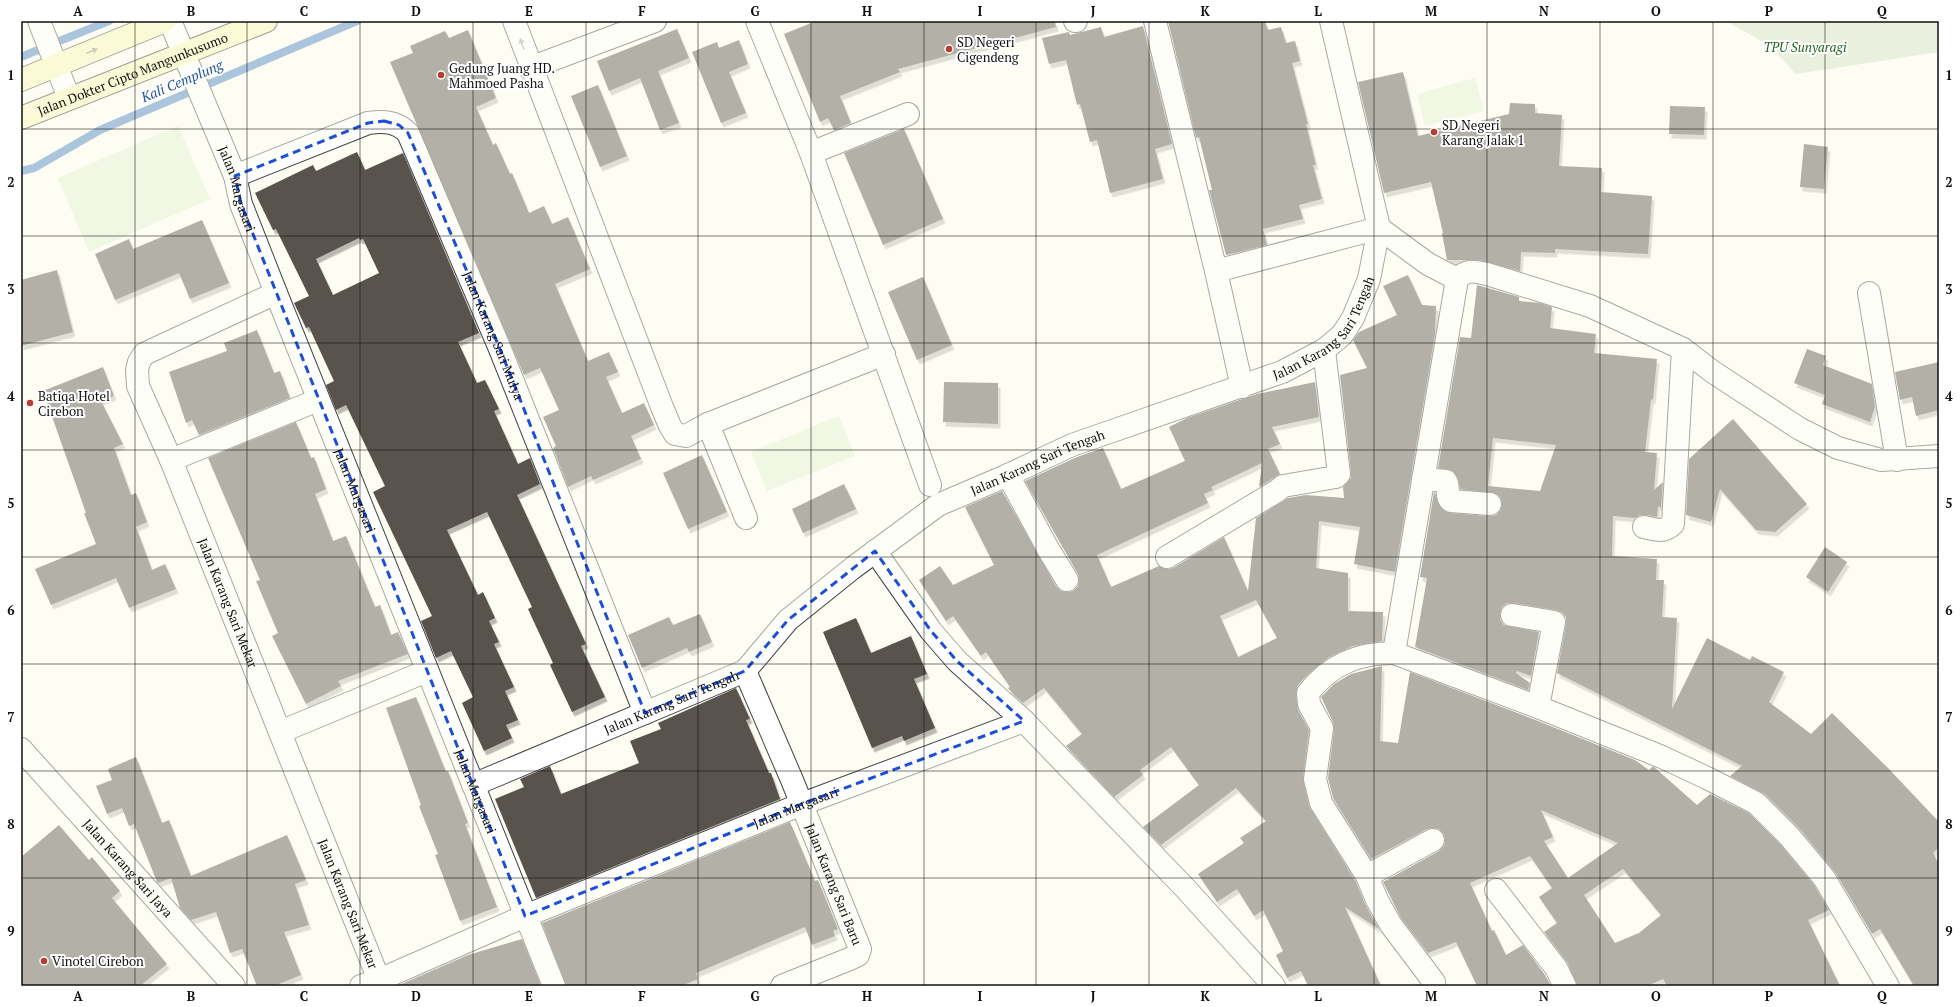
<svg xmlns="http://www.w3.org/2000/svg" width="1960" height="1007" viewBox="0 0 1960 1007" font-family="'PT Serif',serif">
<style>
.cemetery{fill:#d3e0c5}
.pitch{fill:#e0efd0}
.lines{fill:none;stroke-linecap:round;stroke-linejoin:round}
.stream{stroke:#4881c3;stroke-width:8}
.building{fill:#58524d;fill-rule:evenodd;filter:url(#shadow)}
.street-casing{stroke:#434343;stroke-width:24}
.secondary-casing{stroke:#323232;stroke-width:24}
.street{stroke:#fff;stroke-width:22}
.secondary{stroke:#f7f9b4;stroke-width:22}
.oneway{fill:#9f9f9f}
.oneway2{fill:#8f906a}
.marked{fill:none;stroke:#1d4ed8;stroke-width:3;stroke-dasharray:8 5;stroke-linejoin:round}
.grid{fill:none;stroke:#101010;stroke-width:1;stroke-opacity:0.55}
.poi-dot{fill:#b63d31;stroke:#fff;stroke-width:1.5}
.labels{text-anchor:middle;stroke-width:4;stroke-linejoin:round;paint-order:stroke}
.poi-label{font-size:13px;fill:#101010;stroke:#fff;text-anchor:start}
.park-label{font-size:13px;font-style:italic;fill:#286324;stroke:#fff}
.street-label{font-size:13px;fill:#101010;stroke:#fff}
.water-label{font-size:14px;font-style:italic;fill:#215499;stroke:#fff}
.neatline{fill:none;stroke:#101010;stroke-width:1.5}
.grid-label{font-size:13px;text-anchor:middle;font-weight:bold;fill:#101010}
</style>
<defs>
<filter id="shadow"><feDropShadow dx="2.5" dy="4.5" stdDeviation="0" flood-color="#0004"/></filter>
</defs>
<rect width="100%" height="100%" fill="#fefdf3"/>
<path class="cemetery" d="M1726,21H1939V52L1796,74L1770,46Z"/>
<g class="pitch">
<path d="M1475,78L1484,111L1425,126L1417,94Z"/>
<path d="M178,126L210,199L89,252L58,178Z"/>
<path d="M839,416L855,456L767,491L751,452Z"/>
</g>
<g class="lines">
<g class="stream">
<path d="M57,42L109,21"/>
<path d="M21,57L45,47"/>
<path d="M21,171L34,168L100,130L357,21"/>
</g>
</g>
<g class="building">
<path d="M816,21H1055L1056,27L898,69L900,72L840,96L851,123L834,130L828,118L820,122L784,34Z"/>
<path d="M1168,21H1265L1268,30L1281,27L1286,43L1295,41L1300,61L1292,63L1308,124H1306L1316,165H1313L1322,199L1299,205L1303,219L1263,229L1267,245L1226,255L1209,190H1212L1199,137L1196,138Z"/>
<path d="M1143,26L1172,144L1155,149L1163,179L1110,193L1097,140L1090,142L1080,104L1077,105L1066,60L1049,64L1042,38L1069,32L1070,35L1101,27L1104,37Z"/>
<path d="M677,29L689,58L658,71L679,123L660,130L640,78L609,91L597,61Z"/>
<path d="M468,30L496,98L476,107L493,145L496,143L510,174L512,173L529,213L544,206L552,224L568,217L590,269L555,284L588,361L609,352L618,372L606,377L622,413L644,403L654,425L631,436L641,459L593,480L591,476L568,487L553,448L556,446L543,417L559,410L540,368L524,375L390,62L413,53L410,46L445,31L449,38Z"/>
<path d="M739,40L748,64L729,72L746,113L721,123L692,52L717,42L719,48Z"/>
<path d="M1403,72L1418,136L1509,114L1510,103L1535,104V113L1562,115L1559,166L1602,168L1601,192L1652,196L1648,254L1555,249V253L1521,252L1520,271L1479,260H1447L1442,233H1443L1431,182L1384,193L1367,120L1358,82Z"/>
<path d="M598,85L627,156L600,167L571,96Z"/>
<path d="M1670,106L1705,107L1704,135L1669,134Z"/>
<path d="M904,129L943,219L883,245L844,153Z"/>
<path d="M1804,144L1828,147L1824,189L1800,187Z"/>
<path d="M357,152L365,170L403,153L479,333L458,342L477,383L485,380L499,409L494,411L518,464L530,458L540,484L517,495L586,644L581,646L605,697L572,712L550,665L553,663L528,609L532,607L487,512L447,530L478,595L483,592L495,618L489,621L499,642L494,644L514,687L505,691L518,720L506,725L512,738L484,751L462,703L473,697L451,651L436,658L421,621L432,616L373,492L385,486L346,405L336,410L326,385L334,381L309,327L306,328L294,303L309,296L276,229L273,230L255,193L313,165L316,171ZM359,238L360,240L363,239L379,273L333,295L316,259Z"/>
<path d="M202,220L229,283L190,299L179,273L115,300L95,254L129,239L133,249Z"/>
<path d="M57,270L73,332L21,346V280Z"/>
<path d="M1408,275L1422,305L1436,306L1435,334L1395,572L1354,564L1360,527L1319,521L1316,568L1348,573V611L1383,612L1382,641L1353,646L1329,657L1307,675L1298,685L1296,694L1298,710L1309,730L1303,778L1309,806L1356,882L1366,906L1379,929L1345,907L1381,986H1308L1301,971L1287,978L1276,955L1283,951L1263,910L1254,916L1237,889L1217,902L1198,874L1244,843L1240,838L1266,821L1236,788L1161,845L1143,827L1199,785L1171,747L1140,770L1143,775L1114,797L1066,746L1082,734L1044,688L1023,703L1013,694L1008,688L1010,687L986,652L981,656L953,616L946,621L919,580L940,566L953,585L994,565L965,507L1002,491L1056,586L1061,591L1068,592L1073,591L1078,586L1079,579L1078,574L1025,481L1077,457L1103,448L1121,489L1185,461L1169,427L1187,418L1257,394L1315,382L1319,417L1272,427L1280,444L1268,449L1280,474L1259,487L1262,463L1211,487L1213,490L1204,494L1208,503L1097,555L1111,587L1159,566L1167,569L1173,568L1224,537L1248,591L1256,518L1288,498L1306,495L1344,498L1343,487L1351,478V472L1340,375L1367,368L1353,340L1359,332L1397,315L1383,286ZM1256,600L1277,638L1238,657L1220,616Z"/>
<path d="M923,277L952,345L917,360L888,292Z"/>
<path d="M1477,285L1519,297V301L1540,303L1552,307L1550,328L1596,334L1594,353L1657,359L1653,400L1651,399L1645,452L1657,453L1654,490L1663,482L1661,508L1658,506L1657,517L1647,515H1640L1635,518L1613,516L1612,556L1657,559L1656,580H1664L1662,617L1677,618L1672,709L1707,638L1750,660L1752,656L1784,672L1769,702L1811,734L1832,713L1889,769L1939,822V847L1933,853L1939,864V986H1914L1880,929L1872,934L1835,872L1799,828L1765,794L1730,776L1742,766L1557,673L1566,624V617L1562,612L1556,610L1514,603H1507L1502,607L1500,613V620L1504,625L1539,632L1531,676L1517,671L1516,673L1530,683L1528,690L1415,647L1427,578L1420,577L1434,492L1435,493L1440,507L1450,513L1489,516L1496,515L1500,511L1502,505L1501,498L1497,494L1460,489L1458,478L1453,471L1438,468L1460,337L1471,338ZM1493,438L1556,445L1540,491L1488,486Z"/>
<path d="M257,330L274,373L280,371L290,398L199,435L192,420L186,423L169,372L227,351L224,343Z"/>
<path d="M1807,349L1826,356L1823,365L1872,384L1875,407L1870,422L1822,404L1825,395L1794,383Z"/>
<path d="M1939,362V410L1916,416L1912,397L1900,400L1895,372Z"/>
<path d="M103,367L114,396L101,401L123,444L114,448L131,495L136,493L147,522L136,527L152,570L165,564L176,589L129,608L116,578L51,605L35,569L96,544L84,513H86L43,391Z"/>
<path d="M944,382L998,383V424L943,422Z"/>
<path d="M1733,419L1807,504L1775,532L1756,530L1720,489L1711,522L1686,515L1689,459Z"/>
<path d="M296,422L311,458L314,457L326,489L315,494L333,541L346,536L375,607L380,605L391,635L398,632L408,654L338,681L341,686L306,704L272,636L278,633L256,581L260,580L208,458Z"/>
<path d="M702,455L727,512L688,529L663,473Z"/>
<path d="M844,484L856,509L803,533L792,509Z"/>
<path d="M1825,547L1847,562L1828,592L1806,577Z"/>
<path d="M700,614L712,642L689,652L687,648L642,668L628,635L669,617L673,625Z"/>
<path d="M856,618L871,653L911,636L927,674L914,679L935,728L904,741L902,736L872,748L823,632Z"/>
<path d="M1382,666L1380,741L1398,743L1410,672L1533,719L1635,760L1649,770L1652,767H1654L1697,805L1710,794L1749,813L1780,844L1814,885L1829,910L1808,920L1840,986H1667L1663,979L1647,986H1577L1567,962L1544,932L1557,923L1539,897L1552,888L1530,856L1470,883L1492,931L1494,930L1506,955L1523,945L1545,975L1551,986H1477L1456,942L1428,953L1401,918L1383,882L1439,851L1444,846L1445,841L1444,834L1439,829L1434,828L1427,829L1371,859L1333,798L1328,778L1334,729L1333,722L1321,697L1334,684L1351,674ZM1541,810L1618,843L1568,878L1544,841L1553,837ZM1623,869L1661,915L1639,933L1615,943L1584,895Z"/>
<path d="M736,688L750,719L746,720L769,773H771L780,799L536,898L495,799L524,787L520,779L550,766L561,794L639,763L630,741L661,729L658,723Z"/>
<path d="M416,697L446,772L448,771L468,823L465,824L497,907L460,921L435,855L438,854L419,806L421,805L386,708Z"/>
<path d="M136,757L162,823L169,820L191,876L287,835L306,880L295,884L309,925L284,932L301,975L274,986H257L242,949L230,953L216,912L191,920L180,908L171,878L158,883L157,882L134,824L129,826L122,808L107,814L96,786L112,780L108,769Z"/>
<path d="M790,822L815,881L818,880L838,929L833,931L835,936L812,945L805,927L696,973L698,979L681,986H566L542,923Z"/>
<path d="M59,825L89,860L92,857L120,891L112,898L167,964L140,986H21V857Z"/>
<path d="M522,939L541,986H397L468,955Z"/>
</g>
<g class="lines">
<defs>
<g id="street">
<path d="M39,21L69,98"/>
<path id="s1" d="M170,21L235,176L241,204L276,293L554,986"/>
<path d="M514,21L662,407L670,426L675,434L686,436L708,424L884,354"/>
<path d="M757,21L811,153L930,485"/>
<path d="M1075,21H1076"/>
<path d="M1155,21L1216,271L1242,387"/>
<path d="M530,68L655,21"/>
<path d="M811,153L908,114"/>
<path id="s2" d="M235,176L368,123C384,121 396,121 408,133L500,349L645,713"/>
<path d="M1216,271L1379,228L1428,264L1457,279"/>
<path id="s3" d="M276,293L144,354L139,362L137,370L138,386L171,460L379,980L385,986"/>
<path d="M1869,293L1897,460"/>
<path d="M708,424L746,518"/>
<path d="M171,460L318,400"/>
<path d="M1008,475L1047,547L1067,580"/>
<path d="M1423,479L1446,481C1450,487 1445,496 1451,501L1490,504"/>
<path d="M1644,527C1656,530 1664,533 1673,524L1683,349"/>
<path d="M875,551L931,631L957,661L1024,721L1185,888L1274,986"/>
<path d="M1167,557L1277,491L1283,486L1336,477L1339,474L1324,350"/>
<path d="M1512,615L1554,622L1538,707"/>
<path d="M1394,653C1359,653 1330,664 1308,693L1309,704L1322,728L1315,779L1321,803L1367,876L1377,900L1391,925L1434,982"/>
<path id="s4" d="M745,671L792,780L860,949L858,955L852,958L782,986"/>
<path d="M280,732L427,671"/>
<path id="s5" d="M21,749L234,986"/>
<path id="s6" d="M473,785L745,671L788,620L854,567L938,505L1008,475L1072,445L1282,372L1324,350L1342,335L1353,318L1369,279L1379,228L1331,21"/>
<path d="M1367,876L1433,840"/>
<path d="M1496,890L1556,968L1565,986"/>
<path id="s7" d="M361,986L379,980L525,916L802,804L1024,721"/>
<path d="M1888,986L1824,878L1789,836L1756,803L1707,778L1662,757L1538,707L1394,653L1457,279C1468,269 1472,271 1487,274L1590,306L1683,349L1713,372L1800,429L1838,448L1881,460L1939,456"/>
</g>
<g id="secondary">
<path d="M21,80L165,21"/>
<path id="s8" d="M21,118L266,21"/>
</g>
</defs>
<use href="#street" class="street-casing"/>
<use href="#secondary" class="secondary-casing"/>
<use href="#street" class="street"/>
<use href="#secondary" class="secondary"/>
</g>
<defs><path id="oneway-solid" d="M-6-.8H1V-3.2L6.5 0L1 3.2V.8H-6Z"/></defs>
<use class="oneway" href="#oneway-solid" transform="translate(522 44) rotate(-109)"/>
<use class="oneway2" href="#oneway-solid" transform="translate(92 51) rotate(-22)"/>
<path d="M0 0H1960V1007H0ZM384,121L399,125L408,133L500,349L645,713L745,671L788,620L875,551L931,631L957,661L1024,721L802,804L525,916L241,204L235,176L368,123Z" fill="#fefdf3" fill-opacity=".55" fill-rule="evenodd"/>
<path class="marked" d="M384,121L399,125L408,133L500,349L645,713L745,671L788,620L875,551L931,631L957,661L1024,721L802,804L525,916L241,204L235,176L368,123Z"/>
<path class="grid" d="M135,21V986M247,21V986M360,21V986M473,21V986M586,21V986M698,21V986M811,21V986M924,21V986M1036,21V986M1149,21V986M1262,21V986M1374,21V986M1487,21V986M1600,21V986M1713,21V986M1825,21V986M21,129H1939M21,236H1939M21,343H1939M21,450H1939M21,557H1939M21,664H1939M21,771H1939M21,878H1939"/>
<g class="poi-dot">
<circle cx="949" cy="49" r="4"/>
<circle cx="441" cy="75" r="4"/>
<circle cx="1434" cy="132" r="4"/>
<circle cx="30" cy="403" r="4"/>
<circle cx="44" cy="961" r="4"/>
</g>
<g class="labels">
<g class="poi-label">
<text x="957" y="47">SD Negeri<tspan x="957" dy="15">Cigendeng</tspan></text>
<text x="449" y="73">Gedung Juang HD.<tspan x="449" dy="15">Mahmoed Pasha</tspan></text>
<text x="1442" y="130">SD Negeri<tspan x="1442" dy="15">Karang Jalak 1</tspan></text>
<text x="38" y="401">Batiqa Hotel<tspan x="38" dy="15">Cirebon</tspan></text>
<text x="52" y="966">Vinotel Cirebon</text>
</g>
<g class="park-label">
<text x="1805" y="52">TPU Sunyaragi</text>
</g>
<g class="street-label">
<text dy="5" stroke="none"><textPath href="#s8" startOffset="120">Jalan Dokter Cipto Mangunkusumo</textPath></text>
<text dy="5" stroke="none"><textPath href="#s1" startOffset="181">Jalan Margasari</textPath></text>
<text dy="5" stroke="none"><textPath href="#s6" startOffset="983">Jalan Karang Sari Tengah</textPath></text>
<text dy="5" stroke="none"><textPath href="#s2" startOffset="406">Jalan Karang Sari Mulya</textPath></text>
<text dy="5" stroke="none"><textPath href="#s6" startOffset="659">Jalan Karang Sari Tengah</textPath></text>
<text dy="5" stroke="none"><textPath href="#s1" startOffset="505">Jalan Margasari</textPath></text>
<text dy="5" stroke="none"><textPath href="#s3" startOffset="414">Jalan Karang Sari Mekar</textPath></text>
<text dy="5" stroke="none"><textPath href="#s6" startOffset="215">Jalan Karang Sari Tengah</textPath></text>
<text dy="5" stroke="none"><textPath href="#s1" startOffset="829">Jalan Margasari</textPath></text>
<text dy="5" stroke="none"><textPath href="#s7" startOffset="470">Jalan Margasari</textPath></text>
<text dy="5" stroke="none"><textPath href="#s5" startOffset="160">Jalan Karang Sari Jaya</textPath></text>
<text dy="5" stroke="none"><textPath href="#s4" startOffset="231">Jalan Karang Sari Baru</textPath></text>
<text dy="5" stroke="none"><textPath href="#s3" startOffset="738">Jalan Karang Sari Mekar</textPath></text>
</g>
<g class="water-label">
<text transform="translate(182 81) rotate(-23)" y="5">Kali Cemplung</text>
</g>
</g>
<rect width="1960" height="1007" fill="none" stroke="#ffffff" stroke-width="44"/>
<rect x="22" y="22" width="1916" height="963" class="neatline"/>
<g class="grid-label">
<text x="78" y="16">A</text>
<text x="191" y="16">B</text>
<text x="304" y="16">C</text>
<text x="416" y="16">D</text>
<text x="529" y="16">E</text>
<text x="642" y="16">F</text>
<text x="755" y="16">G</text>
<text x="867" y="16">H</text>
<text x="980" y="16">I</text>
<text x="1093" y="16">J</text>
<text x="1205" y="16">K</text>
<text x="1318" y="16">L</text>
<text x="1431" y="16">M</text>
<text x="1544" y="16">N</text>
<text x="1656" y="16">O</text>
<text x="1769" y="16">P</text>
<text x="1882" y="16">Q</text>
<text x="11" y="80">1</text>
<text x="1949" y="80">1</text>
<text x="11" y="187">2</text>
<text x="1949" y="187">2</text>
<text x="11" y="294">3</text>
<text x="1949" y="294">3</text>
<text x="11" y="401">4</text>
<text x="1949" y="401">4</text>
<text x="11" y="508">5</text>
<text x="1949" y="508">5</text>
<text x="11" y="615">6</text>
<text x="1949" y="615">6</text>
<text x="11" y="722">7</text>
<text x="1949" y="722">7</text>
<text x="11" y="829">8</text>
<text x="1949" y="829">8</text>
<text x="11" y="936">9</text>
<text x="1949" y="936">9</text>
<text x="78" y="1001">A</text>
<text x="191" y="1001">B</text>
<text x="304" y="1001">C</text>
<text x="416" y="1001">D</text>
<text x="529" y="1001">E</text>
<text x="642" y="1001">F</text>
<text x="755" y="1001">G</text>
<text x="867" y="1001">H</text>
<text x="980" y="1001">I</text>
<text x="1093" y="1001">J</text>
<text x="1205" y="1001">K</text>
<text x="1318" y="1001">L</text>
<text x="1431" y="1001">M</text>
<text x="1544" y="1001">N</text>
<text x="1656" y="1001">O</text>
<text x="1769" y="1001">P</text>
<text x="1882" y="1001">Q</text>
</g>
</svg>
